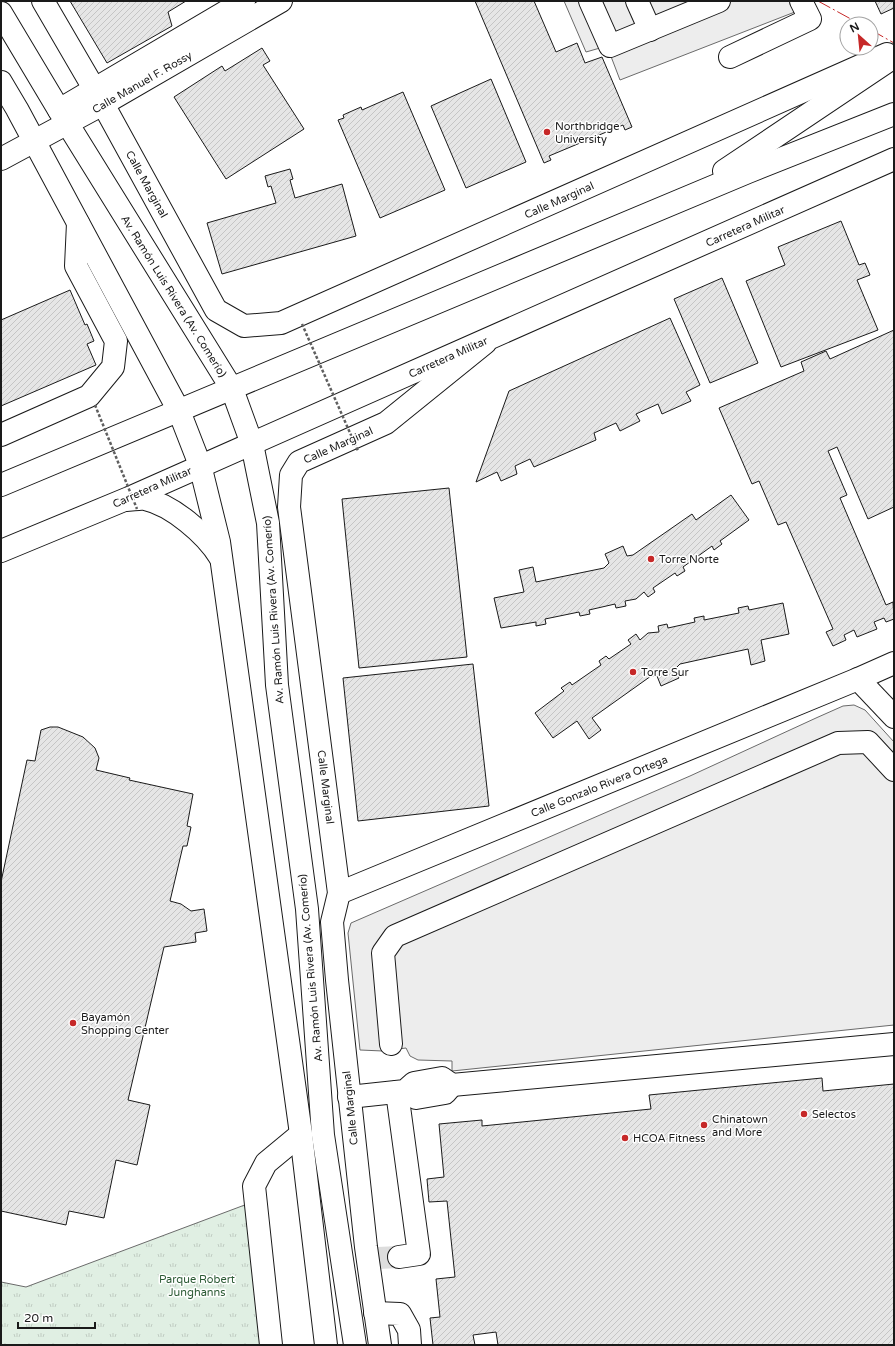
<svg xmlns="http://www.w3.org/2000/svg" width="895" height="1346" viewBox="0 0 895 1346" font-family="'Varela Round',sans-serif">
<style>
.park{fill:url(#park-tufts);stroke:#6a6a6a}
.parking{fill:#ededed;stroke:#6a6a6a}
.building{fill:url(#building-hatch);stroke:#1a1a1a}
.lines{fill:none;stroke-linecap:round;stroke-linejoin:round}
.minor-tunnel{stroke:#ddd;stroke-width:22;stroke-dasharray:22 11;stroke-linecap:butt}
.minor-casing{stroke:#1a1a1a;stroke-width:24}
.major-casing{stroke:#1a1a1a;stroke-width:24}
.minor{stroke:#fff;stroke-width:22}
.major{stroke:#fff;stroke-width:22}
.path-bridge{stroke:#5f5f5f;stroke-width:2.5;stroke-dasharray:3 2;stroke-linecap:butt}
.power{stroke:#c62828;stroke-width:1;stroke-dasharray:14 3 2 3;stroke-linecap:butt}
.poi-dot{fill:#c62828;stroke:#fff;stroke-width:1.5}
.labels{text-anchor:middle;stroke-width:3;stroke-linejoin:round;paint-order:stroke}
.street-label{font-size:11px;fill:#1a1a1a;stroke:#fff}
.poi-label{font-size:11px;fill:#1a1a1a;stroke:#fff;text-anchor:start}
.park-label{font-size:11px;fill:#2b5a34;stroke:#fff}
</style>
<defs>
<pattern id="park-tufts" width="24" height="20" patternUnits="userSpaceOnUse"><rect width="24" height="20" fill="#e0efe3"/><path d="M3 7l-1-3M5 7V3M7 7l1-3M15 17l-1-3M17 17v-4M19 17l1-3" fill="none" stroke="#c0ccc2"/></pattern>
<pattern id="building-hatch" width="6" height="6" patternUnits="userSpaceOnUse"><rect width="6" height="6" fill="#e6e6e6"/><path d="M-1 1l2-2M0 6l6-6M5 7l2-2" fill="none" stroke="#c5c5c5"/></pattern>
</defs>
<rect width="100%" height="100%" fill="#fff"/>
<path class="park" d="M250,1203L262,1345H1V1282L26,1287Z"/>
<g class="parking">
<path d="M564,1H796L800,10L620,80L607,46L586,52Z"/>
<path d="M854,705L865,710L894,742V1025L452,1071V1061L418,1060L410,1056L406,1048L383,1051L360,1050L348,933L351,923L690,776L816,718L843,706Z"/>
</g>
<g class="building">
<path d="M70,1H186L168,12L172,26L107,63Z"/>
<path d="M475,1H534L556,52L577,43L585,63L602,57L632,127L625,130L623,125L549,156L551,160L544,163Z"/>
<path d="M875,1H894V8L881,14Z"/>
<path d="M262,48L270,61L263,65L304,129L226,179L174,97L222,66L225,71Z"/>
<path d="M491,79L526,162L466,188L431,106Z"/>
<path d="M403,92L445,190L380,218L338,120L344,118L343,115L361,107L362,110Z"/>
<path d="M290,169L293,179L290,180L295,198L342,184L356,236L222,274L207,223L276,203L271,186L268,187L265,176Z"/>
<path d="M841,221L859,265L865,263L870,275L857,280L878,330L781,367L746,281L785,265L778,247Z"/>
<path d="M722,278L758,363L710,383L674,299Z"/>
<path d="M70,290L85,325L87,324L94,341L87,344L96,365L1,406V320Z"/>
<path d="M670,318L700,385L686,392L691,401L662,414L658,404L636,414L640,421L620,431L616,423L594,433L596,440L534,467L530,459L515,466L517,474L501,481L497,472L476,482L509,391Z"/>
<path d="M894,330V507L868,519L837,447L828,451L847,495L840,498L886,605L893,602L894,619L886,622L884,618L874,622L877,629L857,637L854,630L844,635L846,640L833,646L826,632L833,629L786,522L778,525L759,481L752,484L719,408L804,371L801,362L826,351L830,359Z"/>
<path d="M449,488L467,657L359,668L342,499Z"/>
<path d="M731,495L749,520L720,541L722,544L714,550L712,546L683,567L685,571L677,576L675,573L653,588L655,592L648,597L644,592L636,599L625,601L626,606L616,608L615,604L589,610L590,614L580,616L579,612L545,619L546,624L536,626V622L501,628L494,598L524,592L519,570L533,567L536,582L604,568L609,563L605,554L623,546L627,556L633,555L692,514L696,520Z"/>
<path d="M783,603L789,634L761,640L765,661L751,665L748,649L680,664L675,669L679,678L661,686L657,676H651L592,718L601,730L589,739L577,721L553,738L535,713L564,691L561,688L570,682L572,685L601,665L599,661L606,656L609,659L631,644L628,640L636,634L640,640L648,633L659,632L658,626L667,624L668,628L695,622L694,618L704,616V620L739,613L738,608L748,606L749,610Z"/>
<path d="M473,664L489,806L358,821L343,678Z"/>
<path d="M50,727H58L83,737L95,748L99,758L96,770L130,778L129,780L193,794L187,826L191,827L187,846H183L170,901L181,904L191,911L204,909L207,931L195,933L196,942L164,947L128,1100L150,1105L137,1165L116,1160L104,1218L69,1211L66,1225L1,1211V882L27,760L35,761L41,730Z"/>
<path d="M822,1078L823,1091L894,1084V1345H498L496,1332L473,1335L475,1345H433L430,1318L440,1317L436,1279L455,1277L447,1201L429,1202L427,1179L444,1177L439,1124L482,1120V1126L651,1109L649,1095Z"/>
</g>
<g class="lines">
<path class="minor-tunnel" d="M378,1258L399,1257"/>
<defs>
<g id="minor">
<path d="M43,1L103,104L216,310L244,326L281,323L887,54"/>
<path d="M590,1L610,46L719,1"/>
<path d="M637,1L650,30"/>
<path d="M730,57L810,19L801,1"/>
<path d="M59,110L244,1"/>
<path d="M1,159L103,104L281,1"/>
<path d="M1,435L89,396L113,367L116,341L76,266L78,223"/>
<path d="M858,679L894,717"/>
<path d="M339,893L858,679L894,663"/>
<path d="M391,1044L383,953L395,936L838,743L868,742L894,770"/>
<path d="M452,1085L894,1044"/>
<path d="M397,1092L419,1254L399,1257"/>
<path d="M349,1097L405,1091L414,1083L442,1078L452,1085L445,1093L416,1098L405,1091"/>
<path d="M375,1313L400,1314L409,1330L410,1345"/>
<path d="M271,1345L254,1186L266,1163L301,1134"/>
<path d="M380,1345L366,1247L337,980L332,922L339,893L289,507L291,475L299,462L386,423L485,343"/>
</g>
<g id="major">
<path d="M1,13L59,110L232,389L252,444L268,523L277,685L307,909L323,1135L355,1345"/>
<path d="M1,82L17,109L179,411L200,465L219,542L301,1134L326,1345"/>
<path d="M724,171L894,57"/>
<path d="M1,485L748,172L894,114"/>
<path d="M126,500C132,500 140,498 145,499C172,505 206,534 220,557"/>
<path d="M1,551L129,498L894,159"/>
</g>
</defs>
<use href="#minor" class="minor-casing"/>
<use href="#major" class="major-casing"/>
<use href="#minor" class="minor"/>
<use href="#major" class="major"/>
<g class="path-bridge">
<path d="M302,324L358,451"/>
<path d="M95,405L137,509"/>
</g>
<g class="power">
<path d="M818,1L860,24"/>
<path d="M871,30L894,43"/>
</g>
</g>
<g class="poi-dot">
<circle cx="547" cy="132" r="4"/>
<circle cx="651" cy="559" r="4"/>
<circle cx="633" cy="672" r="4"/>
<circle cx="73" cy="1023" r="4"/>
<circle cx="804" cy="1114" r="4"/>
<circle cx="704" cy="1125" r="4"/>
<circle cx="625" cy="1138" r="4"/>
</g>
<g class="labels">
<g class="street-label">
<text transform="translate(142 82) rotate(-30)" y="4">Calle Manuel F. Rossy</text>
<text transform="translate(147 184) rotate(61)" y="4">Calle Marginal</text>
<text transform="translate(559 200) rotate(-24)" y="4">Calle Marginal</text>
<text transform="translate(745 226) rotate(-24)" y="4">Carretera Militar</text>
<text transform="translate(174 296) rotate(58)" y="4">Av. Ramón Luis Rivera (Av. Comerío)</text>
<text transform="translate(448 357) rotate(-24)" y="4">Carretera Militar</text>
<text transform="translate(338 445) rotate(-24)" y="4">Calle Marginal</text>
<text transform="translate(152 487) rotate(-24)" y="4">Carretera Militar</text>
<text transform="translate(273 610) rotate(-94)" y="4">Av. Ramón Luis Rivera (Av. Comerío)</text>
<text transform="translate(599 786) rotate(-22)" y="4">Calle Gonzalo Rivera Ortega</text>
<text transform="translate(326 787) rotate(83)" y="4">Calle Marginal</text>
<text transform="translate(310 968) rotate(-95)" y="4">Av. Ramón Luis Rivera (Av. Comerío)</text>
<text transform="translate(350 1108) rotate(-96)" y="4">Calle Marginal</text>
</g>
<g class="poi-label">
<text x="555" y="130">Northbridge<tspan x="555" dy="13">University</tspan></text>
<text x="659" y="563">Torre Norte</text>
<text x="641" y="676">Torre Sur</text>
<text x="81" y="1021">Bayamón<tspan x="81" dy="13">Shopping Center</tspan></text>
<text x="812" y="1118">Selectos</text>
<text x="712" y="1123">Chinatown<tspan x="712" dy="13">and More</tspan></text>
<text x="633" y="1142">HCOA Fitness</text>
</g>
<g class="park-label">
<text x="197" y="1283">Parque Robert<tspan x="197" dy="13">Junghanns</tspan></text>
</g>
</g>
<rect width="895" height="1346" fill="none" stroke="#1a1a1a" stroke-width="4"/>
<g transform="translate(859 36) rotate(333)"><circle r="19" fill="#ffffff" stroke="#a3a3a3"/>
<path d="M0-3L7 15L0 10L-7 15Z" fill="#c62828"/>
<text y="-6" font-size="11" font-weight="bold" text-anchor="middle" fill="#1a1a1a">N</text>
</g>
<path d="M18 1322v6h77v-6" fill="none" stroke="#1a1a1a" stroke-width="2"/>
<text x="24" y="1322" font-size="12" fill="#1a1a1a" stroke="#ffffff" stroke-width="3" paint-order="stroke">20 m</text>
</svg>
